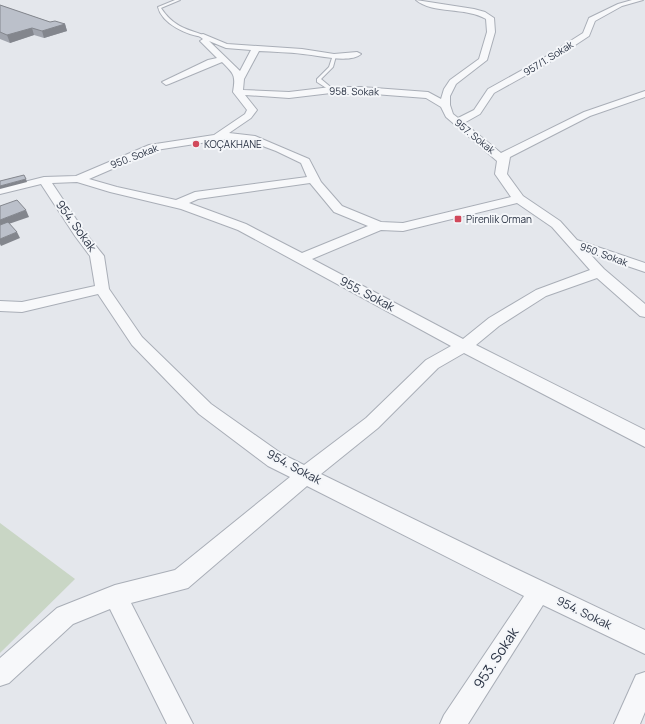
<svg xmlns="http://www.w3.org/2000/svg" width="645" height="724" viewBox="0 0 645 724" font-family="Manrope,sans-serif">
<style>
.green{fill:#c9d6c5}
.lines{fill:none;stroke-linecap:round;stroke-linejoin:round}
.service-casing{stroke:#a9aeb7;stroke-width:2}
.minor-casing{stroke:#a9aeb7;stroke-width:2}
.service{fill:#f7f8fa;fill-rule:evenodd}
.minor{fill:#f7f8fa;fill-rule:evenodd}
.wall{fill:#a1a5ae}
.shaded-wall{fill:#83868d}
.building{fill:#bbc0ca;stroke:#83868d}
.poi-dot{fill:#d1495b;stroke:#f4f6f9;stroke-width:1.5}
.labels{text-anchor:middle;stroke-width:4;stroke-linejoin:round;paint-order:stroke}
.far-street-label{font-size:10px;fill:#2b3445;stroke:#f4f6f9}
.far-poi-label{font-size:10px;fill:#2b3445;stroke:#f4f6f9;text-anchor:start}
.street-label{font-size:12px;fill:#2b3445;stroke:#f4f6f9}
.near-street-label{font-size:14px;fill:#2b3445;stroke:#f4f6f9}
</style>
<rect width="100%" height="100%" fill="#e4e7ec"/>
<path class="green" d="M0,523L75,579L0,653Z"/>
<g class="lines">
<defs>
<g id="service">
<path d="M175,0H180L161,8C173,26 185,29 204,35V37C188,36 162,24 158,7Z"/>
<path d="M333,55L336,56L333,67L321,79L333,89V91H331L317,82V79L329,67Z"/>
</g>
<g id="minor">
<path d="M416,0L474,9L485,12L494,18L495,32L487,60L456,84L450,96V105L453,114L458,118L474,110L488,89L542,59L583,33L589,18L618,4L632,0H643L622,6L595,21L589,36L548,63L494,93L480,114L464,123L501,153L584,112L645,91V97L590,116L510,157L507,174L523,196L560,221L577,240L645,263V272L589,253L604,269L645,304V317L640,316L597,278L546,296L499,326L476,345L645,430V447L464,353L438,368L378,428L321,474L504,563L645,630V654L543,605L468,724H440L444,715L524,596L307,486L188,588L131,603L193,724H167L110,609L73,624L9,683L0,686V658L57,608L115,585L175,570L290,477L268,466L199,414L132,345L98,294L22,312L0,311V301L22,302L95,286L90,256L75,236L41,184L0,194V188L44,177L76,176L149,145L214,135L245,114L247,110L233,92C236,75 234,74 222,62L169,84L166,85L162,82L208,60L217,58L200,41L203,39L199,36L203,34L227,44L302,49L334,54L357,52L361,54C350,64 317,55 303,54C288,52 274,52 259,51L244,79L243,90L289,92L331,87H361L428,92L441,99L444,89L450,80L479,59L487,32L486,19C466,7 432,14 416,0ZM209,41L226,48L251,50L240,71ZM331,93H361L426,98L441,107L446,117L497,161L495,174L511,197L403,223L381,222L342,206L321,182L309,159L255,136L229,133L251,118L257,110L245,95L289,98ZM227,139L249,141L276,151L301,163L307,177L195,192L176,200L117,187L89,179L156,150ZM77,182L110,192L181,209L238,230L451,346L426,360L366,418L304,465L282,454L211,404L142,337L109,289L104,256L86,234L52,183ZM310,183L334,212L368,226L302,253L246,224L189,203L198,199ZM517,203L552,227L590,270L536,290L489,318L463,339L312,259L381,230L403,231Z"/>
<path d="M645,672V712L640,724H614L636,675Z"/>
</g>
</defs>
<use href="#service" class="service-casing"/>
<use href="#minor" class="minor-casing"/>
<use href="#service" class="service"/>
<use href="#minor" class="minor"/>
</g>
<path class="wall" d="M0,5L50,22L65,24L67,31L44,38L34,35L10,43L0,39Z"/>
<g class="shaded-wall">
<path d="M65,24L67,31L44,38L42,31Z"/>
<path d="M32,28L34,35L10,43L7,35Z"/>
<path d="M26,179L27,182L0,189V186Z"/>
<path d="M26,210L29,217L0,227V220Z"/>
<path d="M17,232L20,238L1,246L0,244V239Z"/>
</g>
<g class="building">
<path d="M0,5L50,22L55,21L65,24L42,31L32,28L7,35L0,32Z"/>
<path d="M24,175L26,179L0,186V181Z"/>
<path d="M17,200L26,210L0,220V206Z"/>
<path d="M8,222L17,232L0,239V225Z"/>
</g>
<g class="poi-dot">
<circle cx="196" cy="144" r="4"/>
<rect x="454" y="215" width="8" height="8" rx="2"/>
</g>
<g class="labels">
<g class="far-street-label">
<text transform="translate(548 58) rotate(-32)" y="4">957/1. Sokak</text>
<text transform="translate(354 91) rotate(1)" y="4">958. Sokak</text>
<text transform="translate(475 136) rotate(39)" y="4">957. Sokak</text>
<text transform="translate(134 156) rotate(-21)" y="4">950. Sokak</text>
<text transform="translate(604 254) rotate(20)" y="4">950. Sokak</text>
</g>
<g class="far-poi-label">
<text x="204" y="148">KOÇAKHANE</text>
<text x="466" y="223">Pirenlik Orman</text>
</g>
<g class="street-label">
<text transform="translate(76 226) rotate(54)" y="4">954. Sokak</text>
<text transform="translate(367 294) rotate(28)" y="4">955. Sokak</text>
<text transform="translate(294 467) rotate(28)" y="4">954. Sokak</text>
<text transform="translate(584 613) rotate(26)" y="4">954. Sokak</text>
</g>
<g class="near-street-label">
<text transform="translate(496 658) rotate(-57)" y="5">953. Sokak</text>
</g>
</g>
</svg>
